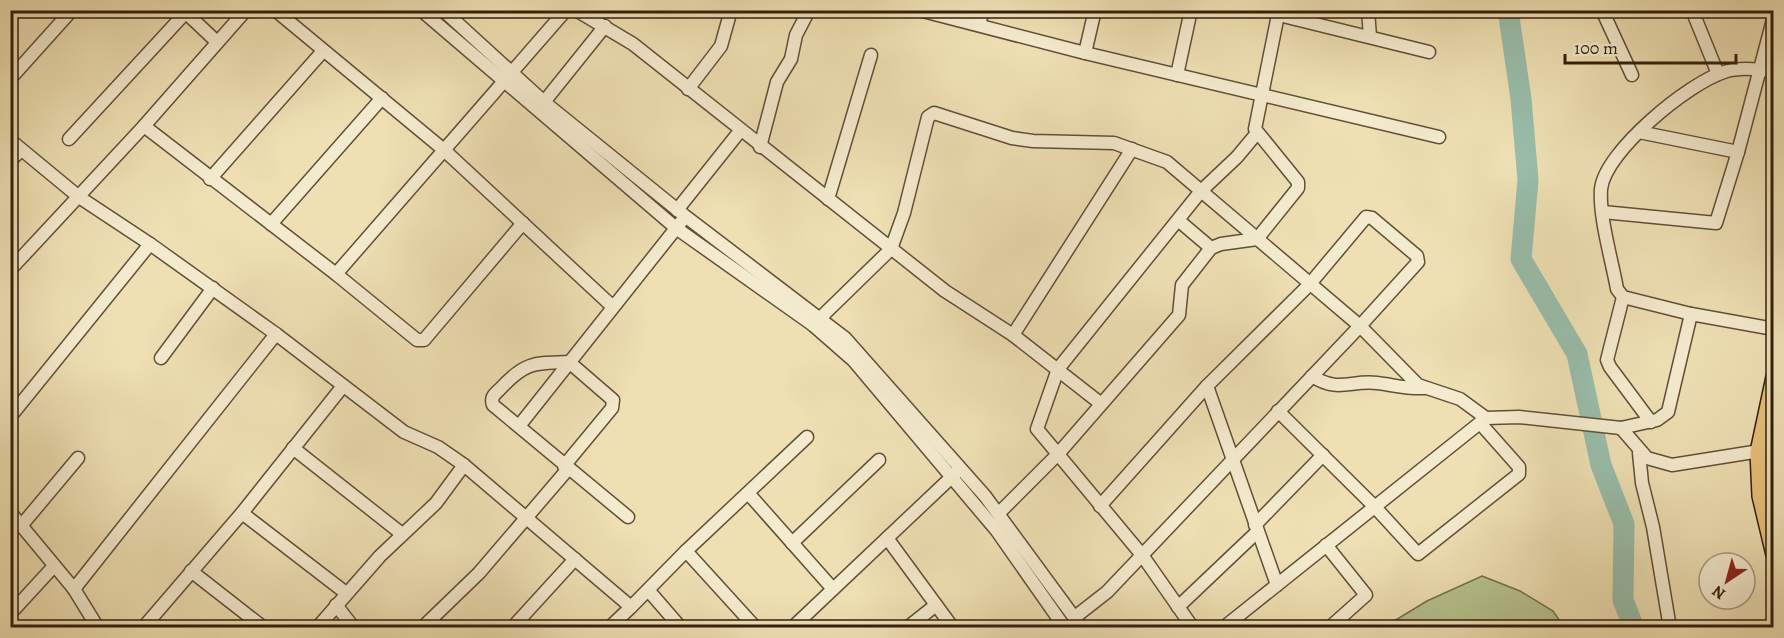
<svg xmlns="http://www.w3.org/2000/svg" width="1784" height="638" viewBox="0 0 1784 638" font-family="Alegreya,serif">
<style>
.pitch{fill:#b6c38e;stroke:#74714e;stroke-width:1.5}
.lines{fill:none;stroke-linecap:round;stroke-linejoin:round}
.river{stroke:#99bdaa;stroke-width:21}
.minor-casing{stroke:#624f38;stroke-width:15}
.major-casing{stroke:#331f0f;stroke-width:18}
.minor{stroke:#f4ebce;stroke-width:12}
.major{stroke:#e7c07a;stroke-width:15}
</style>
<rect width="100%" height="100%" fill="#eee0b3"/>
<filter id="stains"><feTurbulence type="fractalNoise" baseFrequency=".00333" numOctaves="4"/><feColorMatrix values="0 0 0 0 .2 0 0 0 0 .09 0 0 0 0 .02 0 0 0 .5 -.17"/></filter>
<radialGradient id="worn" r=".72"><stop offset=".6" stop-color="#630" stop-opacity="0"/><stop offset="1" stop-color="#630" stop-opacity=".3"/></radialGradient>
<path class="pitch" d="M1482,576L1520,591L1553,611L1564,627H1384L1427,601Z"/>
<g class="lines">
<path class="river" d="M1508,10L1521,99L1528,180L1521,259L1577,354L1601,465L1624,524L1623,600L1634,628"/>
<defs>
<g id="minor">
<path d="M183,10L217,42"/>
<path d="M275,10L444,150L613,307"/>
<path d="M421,10L676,228L813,325L853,360L997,531L1065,628"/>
<path d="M443,10L544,102L685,216L845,338L985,496L1082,628"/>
<path d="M576,10L633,44L945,291L1013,335L1100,403"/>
<path d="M919,10L1085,53L1095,10"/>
<path d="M1368,10L1370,37"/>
<path d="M1602,10L1632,75"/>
<path d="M1692,10L1718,74"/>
<path d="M1279,15L1429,52"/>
<path d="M979,25L983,10"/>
<path d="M1085,53L1439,137"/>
<path d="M1774,72C1759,69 1739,67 1724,72C1689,83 1605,151 1601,189C1599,218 1612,260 1617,289L1623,297L1691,314L1774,329"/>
<path d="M1177,75L1191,10"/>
<path d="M10,79L72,10"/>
<path d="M688,89L721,46L731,10"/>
<path d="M544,102L605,26"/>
<path d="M144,126L336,274L417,340H424L523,223"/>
<path d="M1639,132L1738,152"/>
<path d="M69,139L188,10"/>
<path d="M10,140L79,197L150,244L276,334L404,432L438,447L464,465L631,607L686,551"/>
<path d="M760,147L777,82L791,59L796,35L809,10"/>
<path d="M10,161L21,150"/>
<path d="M210,179L323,51"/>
<path d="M828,199L871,55"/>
<path d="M677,210L740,131"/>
<path d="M1603,212L1716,223L1738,152L1774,16"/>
<path d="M1178,220L1211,248"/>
<path d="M271,224L382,98"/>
<path d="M10,270L144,126L246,10"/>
<path d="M336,274L566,10"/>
<path d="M1623,297L1607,360L1610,367L1651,422"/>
<path d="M813,325L891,249L904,213L928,117L934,113L1012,138L1033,141L1114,143L1167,162L1360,326L1418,385L1460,399L1486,418"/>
<path d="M1013,335L1132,149"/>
<path d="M161,358L213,288"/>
<path d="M1312,376C1338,393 1350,380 1377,383C1394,385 1407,389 1424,388"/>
<path d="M1207,386L1277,585"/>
<path d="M1278,411L1374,506L1418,554L1519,474V467L1480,423"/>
<path d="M10,417L150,244"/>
<path d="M519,426L681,222"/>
<path d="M1621,428L1647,458L1672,465L1766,450"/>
<path d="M293,448L402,534"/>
<path d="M1639,453L1642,483L1653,527L1670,628"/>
<path d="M564,466L612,408L613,400L569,362C534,363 525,362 500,389C495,394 490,397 493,405L628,517"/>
<path d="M748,493L833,589"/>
<path d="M10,512L74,589L98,628"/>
<path d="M242,513L346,593"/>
<path d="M999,513L1058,454L1179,315L1182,285L1211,248L1221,244L1257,239L1298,188V182L1255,129L1279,10"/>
<path d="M1255,525L1323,455"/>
<path d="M21,526L78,458"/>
<path d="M887,538L953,628"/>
<path d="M792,543L879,460"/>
<path d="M1326,545L1366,595L1329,628"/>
<path d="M191,571L264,628"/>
<path d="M74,589L276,334"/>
<path d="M649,591L681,628"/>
<path d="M336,605L354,628"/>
<path d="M1178,607L1257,532"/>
<path d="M10,614L54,566"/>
<path d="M1075,617L1107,592L1360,326L1418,262L1417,256L1372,218L1366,217L1309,285L1207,386L1100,506"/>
<path d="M143,628L242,513L343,386"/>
<path d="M317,628L380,556L436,503L464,465"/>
<path d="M422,628L479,573L568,469"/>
<path d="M512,628L575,559"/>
<path d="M609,628L631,607"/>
<path d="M756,628L686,551L807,437"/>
<path d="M792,628L958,471"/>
<path d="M907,628L936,605"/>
<path d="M1193,628L1142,555L1037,429L1058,369L1201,191L1237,157L1257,133"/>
<path d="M1223,628L1486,418L1519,417L1621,428L1657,420L1668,412L1691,314"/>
</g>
<g id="major">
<path d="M1774,377L1758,452L1760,496L1774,555"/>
<path d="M1774,449V450"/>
</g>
</defs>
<use href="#minor" class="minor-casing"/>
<use href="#major" class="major-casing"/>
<use href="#minor" class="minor"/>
<use href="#major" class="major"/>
</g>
<rect width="1784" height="638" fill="none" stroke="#eee0b3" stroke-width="36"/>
<rect x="12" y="12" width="1760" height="614" fill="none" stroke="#331f0f" stroke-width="3"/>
<rect x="18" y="18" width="1748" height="602" fill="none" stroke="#331f0f" stroke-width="1.5"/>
<g transform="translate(1727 581) rotate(216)"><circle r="28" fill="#f4ebce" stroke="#a79982" stroke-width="1.5"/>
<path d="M0-4.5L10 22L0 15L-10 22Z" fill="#8f2418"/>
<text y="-9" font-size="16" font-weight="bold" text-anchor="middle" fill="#331f0f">N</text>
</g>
<path d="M1565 54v9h171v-9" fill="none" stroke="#331f0f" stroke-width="3"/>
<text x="1574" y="54" font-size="18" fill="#331f0f" stroke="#f4ebce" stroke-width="4.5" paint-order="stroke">100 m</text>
<rect width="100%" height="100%" filter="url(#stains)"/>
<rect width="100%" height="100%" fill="url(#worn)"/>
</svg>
